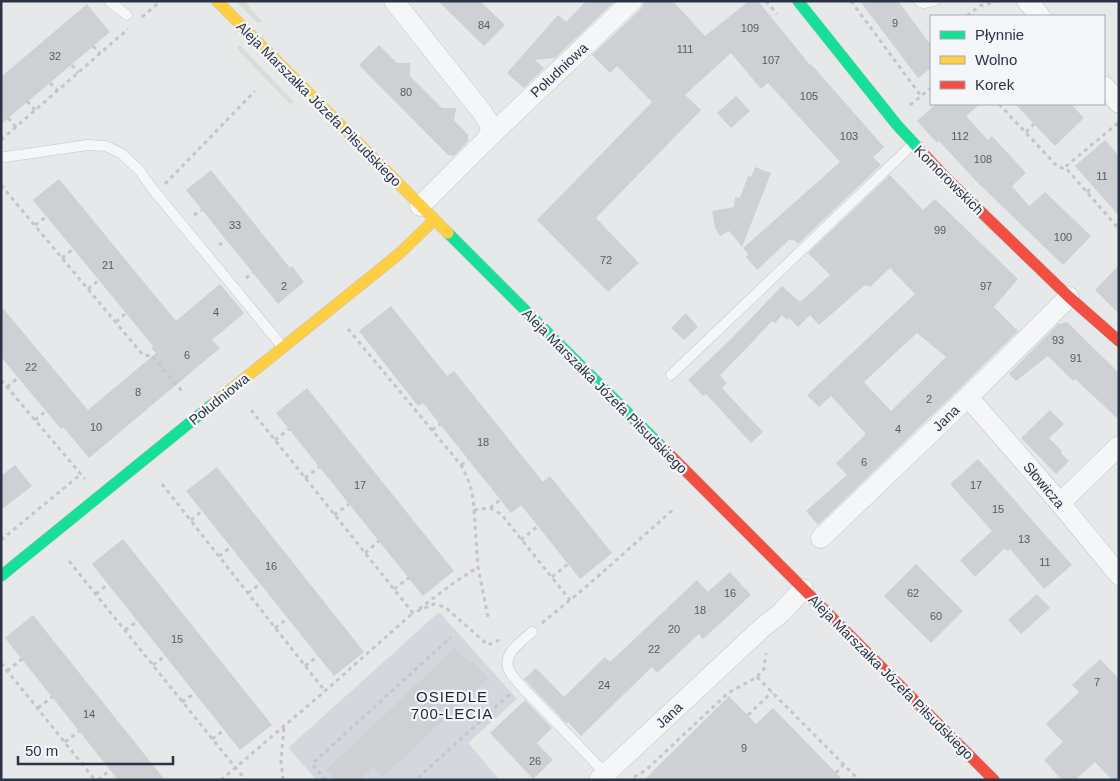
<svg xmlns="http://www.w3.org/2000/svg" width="1120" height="781" viewBox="0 0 1120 781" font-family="Helvetica,sans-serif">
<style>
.built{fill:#d4d7dd}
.green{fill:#d6ded6}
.building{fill:#ced0d3;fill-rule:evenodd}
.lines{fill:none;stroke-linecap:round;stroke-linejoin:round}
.lane-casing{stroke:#c4c6c8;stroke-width:11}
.street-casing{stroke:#c4c6c8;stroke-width:21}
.fast-casing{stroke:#c4c6c8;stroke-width:12}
.slow-casing{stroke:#c4c6c8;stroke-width:12}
.jam-casing{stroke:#c4c6c8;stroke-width:12}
.path{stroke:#c5c6ca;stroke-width:3;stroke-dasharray:4 4;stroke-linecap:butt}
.lane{stroke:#f5f6f7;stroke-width:10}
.street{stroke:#f5f6f7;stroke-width:20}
.fast{stroke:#16e098;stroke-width:11}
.slow{stroke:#ffcf43;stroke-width:11}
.jam{stroke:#f24e42;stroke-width:11}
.labels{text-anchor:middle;stroke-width:4.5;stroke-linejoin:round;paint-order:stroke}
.number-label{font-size:11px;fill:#545c69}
.street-label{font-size:14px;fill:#2b3445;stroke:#f4f6f9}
.neighbourhood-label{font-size:15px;letter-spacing:1px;fill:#1d2536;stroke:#f4f6f9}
</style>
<rect width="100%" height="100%" fill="#e6e8ea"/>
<path class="built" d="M439,612L517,699L468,743L500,780H317L288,748Z"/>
<g class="green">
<path d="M236,1H244L262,21L259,23L256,22Z"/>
<path d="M239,45L242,47L294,102L292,104L289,103L237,49V47Z"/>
</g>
<g class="building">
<path d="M438,1H480L505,25L484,46Z"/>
<path d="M586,1H615L555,58L535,60L544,68L524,88L507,73L558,15L566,22Z"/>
<path d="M644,1H673L705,36L749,1H758L810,65L811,64L884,147L873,157L881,165L798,244L794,240L792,241L790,239L757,270L746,257L748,254L743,248L840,162L768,83L761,89L731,53L685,95L701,110L596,218L639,263L608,292L537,220L652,102L617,66L610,73L592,55L640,10L643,5Z"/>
<path d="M860,1H898L931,45V68L918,78Z"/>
<path d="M87,4L110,32L1,124V77Z"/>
<path d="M379,45L397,63H410V76L442,108H456L454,120L468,135V141L454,156L448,155L359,65Z"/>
<path d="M736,96L750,111L731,128L717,113Z"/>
<path d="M936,104H980L966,116L988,140L992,136L1026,173L1012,186L1029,206L1045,192L1091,236L1063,265L976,181L939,141L937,143L917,121Z"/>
<path d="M1015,104H1071L1084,118L1055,146Z"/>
<path d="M1105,140L1119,156V216L1075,166Z"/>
<path d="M755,167L771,173L742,247L729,231L720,236L715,228L712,211L734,207L735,197L740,198L748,176L751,177Z"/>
<path d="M211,170L290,268L292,266L304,282L278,304L186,190Z"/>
<path d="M890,175L923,210L935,199L1018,279L994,307L1018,331L960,388L818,525L806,511L847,475L836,463L866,434L831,396L819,407L807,395L915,294L890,268L870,287L867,285L866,286L865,285L819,325L810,315L798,327L789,318L787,320L782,315L775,323L772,321L742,353L720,375L727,383L722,388L763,432L751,443L706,394L703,396L688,380L733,337L782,286L800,302L830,275L808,253ZM917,333L946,357L891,411L864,382Z"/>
<path d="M59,179L176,321L220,284L244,313L212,340L220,348L89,458L63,427L61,429L1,357V306L88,410L156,353L151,348L153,346L33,200Z"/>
<path d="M1119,265V314L1095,290Z"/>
<path d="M391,306L447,376L454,371L543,482L550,476L612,553L580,579L521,505L511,513L423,403L418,406L359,331Z"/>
<path d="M686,313L698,327L684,340L671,328Z"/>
<path d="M1067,322L1119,373V420L1075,379L1073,381L1048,356L1016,381L1009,374L1058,324Z"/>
<path d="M307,388L454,571L423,596L276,413Z"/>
<path d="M1050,410L1064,424L1049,438L1062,451L1061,453L1069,461L1056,474L1021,438Z"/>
<path d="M978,459L1072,565L1044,589L1010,549L1007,551L1005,548L975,577L960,560L992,531L950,484Z"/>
<path d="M15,465L32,486L1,510V476Z"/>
<path d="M217,467L364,652L334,676L186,491Z"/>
<path d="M123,539L272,725L240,750L92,564Z"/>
<path d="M916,564L963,611L931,643L884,596Z"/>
<path d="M730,572L751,595L703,639L699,634L657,673L652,667L581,736L568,722L567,724L524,679L536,668L564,697L605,657L610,662L697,580L708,592Z"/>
<path d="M1037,594L1050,608L1021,634L1008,620Z"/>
<path d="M33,615L165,780H118L52,697L5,638Z"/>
<path d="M455,648L470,664L472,661L488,678L383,777L373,767L360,780H335L326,770Z"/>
<path d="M1100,659L1119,679V780H1112L1095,762L1075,780H1062L1044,760L1063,742L1046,724L1079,692L1072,685Z"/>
<path d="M729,696L756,724L773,708L843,780H644Z"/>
<path d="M525,700L552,728L537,743L553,760L533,779L490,733Z"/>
</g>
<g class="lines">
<defs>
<g id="lane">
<path d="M109,1L127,15"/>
<path d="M919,1L924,3L934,1"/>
<path d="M5,157L88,145L106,146L122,154L140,171L151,187L282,346"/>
<path d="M671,375L913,144"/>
<path d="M532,632C521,642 500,655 510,672C512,676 517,681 520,685L606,774"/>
</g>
<g id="street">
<path d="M394,1L482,112L492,128L486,140L420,206"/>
<path d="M1027,1L1040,16"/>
<path d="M1104,86L1119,103"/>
<path d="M486,140L632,1"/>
<path d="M968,397L1060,503L1119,575"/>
<path d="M1060,503L1119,446"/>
<path d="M821,538L968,397L1069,297"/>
<path d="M599,780L762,628L782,612L803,589"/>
</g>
<g id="fast">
<path d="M798,1L897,125L921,151"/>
<path d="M448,233L663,448"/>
<path d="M1,576L214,403"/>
</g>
<g id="slow">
<path d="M217,1L448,233"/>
<path d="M214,403L400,253L434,220"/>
</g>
<g id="jam">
<path d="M921,151L947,179L1069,297L1119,341"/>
<path d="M663,448L994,780"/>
</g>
</defs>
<use href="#lane" class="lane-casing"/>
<use href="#street" class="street-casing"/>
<use href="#fast" class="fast-casing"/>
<use href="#slow" class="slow-casing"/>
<use href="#jam" class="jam-casing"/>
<g class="path">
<path d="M766,1L777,14"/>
<path d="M851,1L921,96"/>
<path d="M967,16L979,6L997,1"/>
<path d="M142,17L161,1"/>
<path d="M93,46L100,54"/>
<path d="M72,65L78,73"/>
<path d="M50,83L58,91"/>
<path d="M27,101L35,110"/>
<path d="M999,104L1057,166L1062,168L1065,167"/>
<path d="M910,105L931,88"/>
<path d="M8,118L16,127"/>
<path d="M1118,123L1065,167L1119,229"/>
<path d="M1026,132L1034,124"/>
<path d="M1,140L128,29"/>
<path d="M165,184L255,91"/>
<path d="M1,185L143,355L152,356L182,391"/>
<path d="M1087,192L1093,187"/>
<path d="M194,215L202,210"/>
<path d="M35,225L46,217"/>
<path d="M219,245L226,240"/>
<path d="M62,258L73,249"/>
<path d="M246,278L253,273"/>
<path d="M88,289L99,280"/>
<path d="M116,322L126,313"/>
<path d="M348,329L461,465C470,482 473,491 474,510L490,508L501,514L570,600"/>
<path d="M1,380L85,479"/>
<path d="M7,387L18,378"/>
<path d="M251,410L413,613L434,604L445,607L488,645L499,640"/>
<path d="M35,420L46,411"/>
<path d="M432,430L440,424"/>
<path d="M275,440L289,429"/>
<path d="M461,465L468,460"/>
<path d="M305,478L319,467"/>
<path d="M162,484L325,691"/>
<path d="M490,508L500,500"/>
<path d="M474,510L478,567L488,617"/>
<path d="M334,515L349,504"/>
<path d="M191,520L202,511"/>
<path d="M1,540L81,474"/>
<path d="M521,540L538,526"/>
<path d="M365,553L379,541"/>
<path d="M219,556L231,547"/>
<path d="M69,561L235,767L246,780"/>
<path d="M552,577L568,564"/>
<path d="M394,589L409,578"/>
<path d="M248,593L260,584"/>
<path d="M96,594L108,584"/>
<path d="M419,609L455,582L478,567"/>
<path d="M542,623L587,586L675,508"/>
<path d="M275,628L288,618"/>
<path d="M125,630L138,621"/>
<path d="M1,663L95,780"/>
<path d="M153,665L165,656"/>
<path d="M305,666L318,656"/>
<path d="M7,671L22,659"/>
<path d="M757,677L859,780"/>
<path d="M182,702L195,693"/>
<path d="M38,708L52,697"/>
<path d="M748,715L772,692"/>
<path d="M212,739L224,730"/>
<path d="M65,742L79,731"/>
<path d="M836,773L844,764"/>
<path d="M634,777L646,770L728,693L757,677L764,669L766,653"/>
<path d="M418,778L510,694"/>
<path d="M98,780L110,770"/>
<path d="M221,780L325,691L414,612"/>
<path d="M283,780L281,761L284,727"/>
<path d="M326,780L312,764L451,637"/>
</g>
<use href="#lane" class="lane"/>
<use href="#street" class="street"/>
<use href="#fast" class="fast"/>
<use href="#slow" class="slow"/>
<use href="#jam" class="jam"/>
</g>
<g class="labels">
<g class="number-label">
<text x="895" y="27">9</text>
<text x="484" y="29">84</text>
<text x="750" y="32">109</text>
<text x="685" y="53">111</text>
<text x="55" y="60">32</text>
<text x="771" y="64">107</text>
<text x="406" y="96">80</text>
<text x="809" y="100">105</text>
<text x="849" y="140">103</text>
<text x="960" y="140">112</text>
<text x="983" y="163">108</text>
<text x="1102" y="180">11</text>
<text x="235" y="229">33</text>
<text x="940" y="234">99</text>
<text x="1063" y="241">100</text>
<text x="606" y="264">72</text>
<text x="108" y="269">21</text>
<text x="284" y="290">2</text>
<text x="986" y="290">97</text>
<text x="216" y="316">4</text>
<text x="1058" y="344">93</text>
<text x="187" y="359">6</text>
<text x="1076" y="362">91</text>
<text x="31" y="371">22</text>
<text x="138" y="396">8</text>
<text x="929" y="403">2</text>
<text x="96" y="431">10</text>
<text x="898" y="433">4</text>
<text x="483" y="446">18</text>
<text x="864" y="466">6</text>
<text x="360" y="489">17</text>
<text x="976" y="489">17</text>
<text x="998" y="513">15</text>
<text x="1024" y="543">13</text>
<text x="1045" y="566">11</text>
<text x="271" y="570">16</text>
<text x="730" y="597">16</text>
<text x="913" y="597">62</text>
<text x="700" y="614">18</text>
<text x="936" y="620">60</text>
<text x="674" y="633">20</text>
<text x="177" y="643">15</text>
<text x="654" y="653">22</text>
<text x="1097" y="686">7</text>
<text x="604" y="689">24</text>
<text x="89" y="718">14</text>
<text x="744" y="752">9</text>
<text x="535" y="765">26</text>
</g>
<g class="street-label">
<text transform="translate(559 70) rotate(-43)" y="5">Południowa</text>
<text transform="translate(319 104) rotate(45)" y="5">Aleja Marszałka Józefa Piłsudskiego</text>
<text transform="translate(949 180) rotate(45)" y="5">Komorowskich</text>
<text transform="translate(605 391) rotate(45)" y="5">Aleja Marszałka Józefa Piłsudskiego</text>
<text transform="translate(219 399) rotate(-39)" y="5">Południowa</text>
<text transform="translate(946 418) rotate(-44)" y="5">Jana</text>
<text transform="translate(1044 485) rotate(50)" y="5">Słowicza</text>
<text transform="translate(891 677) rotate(45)" y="5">Aleja Marszałka Józefa Piłsudskiego</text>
<text transform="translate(669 715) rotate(-43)" y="5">Jana</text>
</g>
<g class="neighbourhood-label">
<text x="452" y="702">OSIEDLE<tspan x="452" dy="17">700-LECIA</tspan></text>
</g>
</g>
<rect width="1120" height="781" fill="none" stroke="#2b3445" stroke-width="5"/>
<rect x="930" y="15" width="175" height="90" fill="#f4f6f9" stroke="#a4a8b1"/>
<rect x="940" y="31" width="25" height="8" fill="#16e098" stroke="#a4a8b1"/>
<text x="975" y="40" font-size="15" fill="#2b3445">Płynnie</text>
<rect x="940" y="56" width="25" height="8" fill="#ffcf43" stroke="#a4a8b1"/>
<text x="975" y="65" font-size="15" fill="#2b3445">Wolno</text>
<rect x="940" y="81" width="25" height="8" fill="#f24e42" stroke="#a4a8b1"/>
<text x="975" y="90" font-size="15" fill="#2b3445">Korek</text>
<path d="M18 756v8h155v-8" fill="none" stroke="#2b3445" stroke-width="2.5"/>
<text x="25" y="756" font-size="15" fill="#2b3445" stroke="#f4f6f9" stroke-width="4" paint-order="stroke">50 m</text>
</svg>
